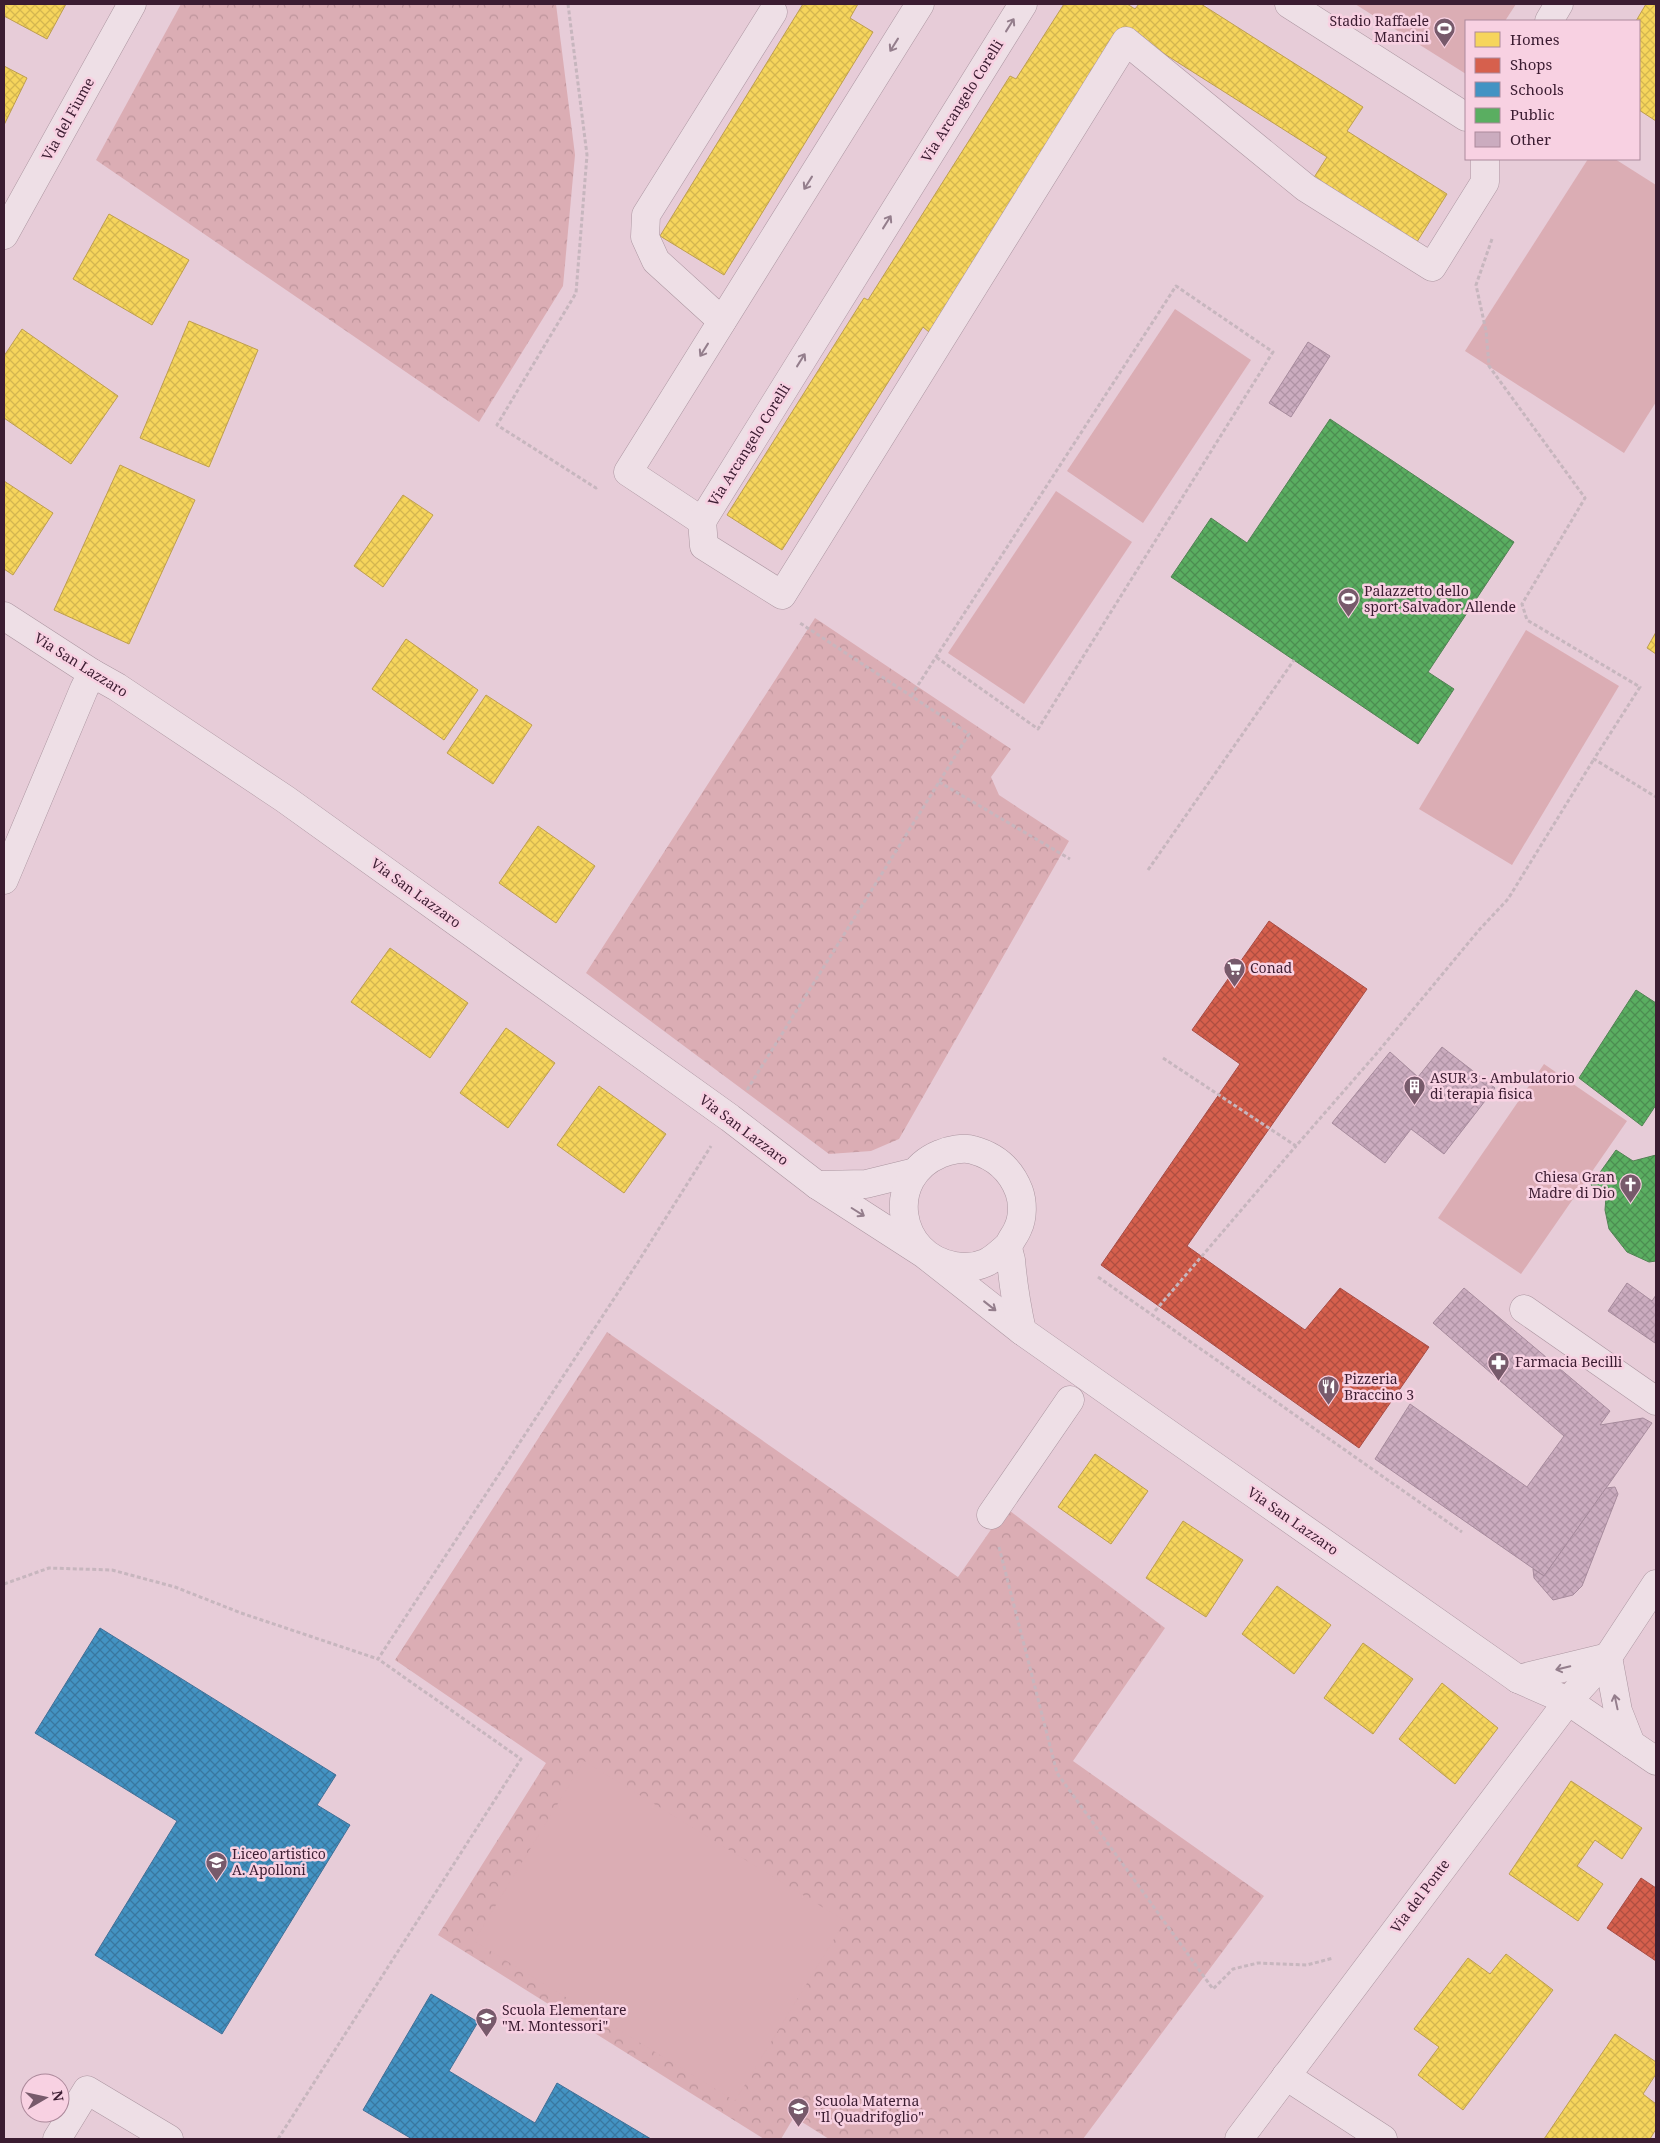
<svg xmlns="http://www.w3.org/2000/svg" width="1660" height="2143" viewBox="0 0 1660 2143" font-family="'Noto Serif',serif">
<style>
.park{fill:url(#park-crowns)}
.pitch{fill:#dbadb4}
.homes{fill:url(#homes-cross-hatch);stroke:#be9e4f}
.shops{fill:url(#shops-cross-hatch);stroke:#a84c45}
.schools{fill:url(#schools-cross-hatch);stroke:#416f97}
.public{fill:url(#public-cross-hatch);stroke:#518253}
.building{fill:url(#building-cross-hatch);stroke:#a78b9d}
.lines{fill:none;stroke-linecap:round;stroke-linejoin:round}
.minor-casing{stroke:#ac96a1;stroke-width:29}
.path{stroke:#c7b6be;stroke-width:3;stroke-dasharray:4 2.5;stroke-linecap:butt}
.minor{stroke:#eedfe6;stroke-width:28}
.oneway{stroke:#947e8c}
.labels{text-anchor:middle;stroke-width:5;stroke-linejoin:round;paint-order:stroke}
.poi-label{font-size:14px;fill:#3b1c31;stroke:#f8d1e2;text-anchor:start}
.street-label{font-size:14px;fill:#3b1c31;stroke:#f8d1e2}
</style>
<defs>
<pattern id="park-crowns" width="20" height="18" patternUnits="userSpaceOnUse" patternTransform="scale(1.25)"><rect width="20" height="18" fill="#dbadb4"/><path d="M2 6a3 3 0 1 1 6 0M12 15a3 3 0 1 1 6 0" fill="none" stroke="#bd949b"/></pattern>
<pattern id="homes-cross-hatch" width="8" height="8" patternUnits="userSpaceOnUse" patternTransform="scale(1.25)"><rect width="8" height="8" fill="#f6d55c"/><path d="M0 0l8 8M0 8l8-8" fill="none" stroke="#d4b650"/></pattern>
<pattern id="shops-cross-hatch" width="8" height="8" patternUnits="userSpaceOnUse" patternTransform="scale(1.25)"><rect width="8" height="8" fill="#d6604d"/><path d="M0 0l8 8M0 8l8-8" fill="none" stroke="#af4e41"/></pattern>
<pattern id="schools-cross-hatch" width="8" height="8" patternUnits="userSpaceOnUse" patternTransform="scale(1.25)"><rect width="8" height="8" fill="#4393c3"/><path d="M0 0l8 8M0 8l8-8" fill="none" stroke="#39779f"/></pattern>
<pattern id="public-cross-hatch" width="8" height="8" patternUnits="userSpaceOnUse" patternTransform="scale(1.25)"><rect width="8" height="8" fill="#5aae61"/><path d="M0 0l8 8M0 8l8-8" fill="none" stroke="#4c8d51"/></pattern>
<pattern id="building-cross-hatch" width="8" height="8" patternUnits="userSpaceOnUse" patternTransform="scale(1.25)"><rect width="8" height="8" fill="#cbacbf"/><path d="M0 0l8 8M0 8l8-8" fill="none" stroke="#af93a5"/></pattern>
</defs>
<rect width="100%" height="100%" fill="#e7ccd8"/>
<g class="park">
<path d="M181,4H556L575,155L563,286L479,422L96,160Z"/>
<path d="M815,618L1011,749L991,777L999,795L1069,841L899,1139L871,1151L829,1154L586,973Z"/>
<path d="M607,1332L958,1577L1006,1508L1165,1628L1073,1761L1264,1896L1083,2139H829L794,2117L781,2139H764L438,1935L546,1763L395,1660Z"/>
</g>
<g class="pitch">
<path d="M1355,4H1516L1505,21H1466V74Z"/>
<path d="M1588,159H1615L1656,185V402L1624,453L1465,351Z"/>
<path d="M1175,309L1251,360L1143,523L1067,471Z"/>
<path d="M1056,491L1132,542L1024,704L948,653Z"/>
<path d="M1526,630L1619,686L1512,865L1419,809Z"/>
<path d="M1544,1064L1627,1121L1521,1274L1438,1218Z"/>
<path d="M584,1761L845,1921L735,2101L474,1941Z"/>
</g>
<g class="homes">
<path d="M4,4H66L47,39L4,16Z"/>
<path d="M803,4H858L850,18L873,32L724,275L660,236Z"/>
<path d="M1064,4H1127L1135,9L1139,4H1201L1363,107L1347,131L1447,194L1415,245L1313,179L1327,157L1122,27L929,332L923,327L782,550L727,515L864,298L868,300L1010,76L1016,79Z"/>
<path d="M1646,4H1656V121L1639,110V21H1636Z"/>
<path d="M4,66L27,78L4,125Z"/>
<path d="M109,214L189,260L152,325L73,279Z"/>
<path d="M189,321L258,350L209,467L140,438Z"/>
<path d="M22,329L118,396L71,464L4,418V356Z"/>
<path d="M120,465L195,500L129,644L54,610Z"/>
<path d="M4,481L53,513L13,575L4,569Z"/>
<path d="M403,495L433,515L383,587L354,566Z"/>
<path d="M1656,632V654L1647,648Z"/>
<path d="M406,639L478,690L444,740L372,689Z"/>
<path d="M486,695L532,725L493,784L447,753Z"/>
<path d="M538,826L595,866L556,923L499,883Z"/>
<path d="M390,948L468,1003L430,1058L351,1002Z"/>
<path d="M506,1028L555,1063L508,1128L460,1093Z"/>
<path d="M599,1086L666,1134L624,1193L557,1145Z"/>
<path d="M1095,1454L1148,1491L1111,1544L1058,1507Z"/>
<path d="M1183,1521L1243,1560L1206,1617L1146,1578Z"/>
<path d="M1277,1586L1331,1625L1294,1674L1242,1634Z"/>
<path d="M1363,1643L1413,1679L1373,1734L1324,1698Z"/>
<path d="M1442,1683L1498,1728L1455,1784L1399,1739Z"/>
<path d="M1571,1781L1642,1828L1622,1859L1595,1840L1577,1866L1603,1884L1578,1921L1509,1874Z"/>
<path d="M1506,1954L1553,1990L1463,2110L1418,2075L1439,2047L1414,2029L1468,1958L1490,1974Z"/>
<path d="M1615,2034L1656,2062V2074L1643,2094L1656,2104V2129L1650,2139H1544Z"/>
</g>
<g class="shops">
<path d="M1269,921L1367,989L1187,1246L1305,1330L1340,1288L1429,1347L1359,1448L1101,1265L1240,1064L1192,1030Z"/>
<path d="M1641,1878L1656,1888V1961L1607,1928Z"/>
</g>
<g class="schools">
<path d="M100,1628L336,1775L317,1805L350,1825L222,2034L95,1955L177,1821L35,1733Z"/>
<path d="M431,1994L478,2022L449,2071L535,2123L557,2083L651,2139H412L363,2110Z"/>
</g>
<g class="public">
<path d="M1330,419L1514,542L1428,672L1454,689L1418,744L1171,577L1211,518L1247,543Z"/>
<path d="M1636,990L1656,1003V1105L1642,1126L1579,1078Z"/>
<path d="M1616,1150L1633,1161L1656,1155V1261L1649,1262L1627,1252L1609,1229L1605,1210L1606,1197L1591,1185Z"/>
</g>
<g class="building">
<path d="M1308,342L1330,356L1291,417L1269,403Z"/>
<path d="M1442,1047L1495,1088L1444,1154L1411,1129L1385,1163L1332,1123L1390,1052L1418,1077Z"/>
<path d="M1627,1283L1652,1301L1656,1295L1655,1343L1608,1311Z"/>
<path d="M1464,1288L1610,1411L1600,1425L1643,1418L1652,1423L1544,1576L1375,1459L1410,1404L1527,1487L1564,1436L1433,1323Z"/>
<path d="M1615,1487L1618,1494L1582,1586L1573,1595L1553,1600L1534,1578L1533,1569L1544,1576L1606,1488Z"/>
</g>
<g class="lines">
<defs>
<g id="minor">
<path d="M1289,4L1466,117"/>
<path d="M1549,21L1559,4"/>
<path d="M4,235L132,4"/>
<path d="M722,321L656,261L645,237L646,215L773,12"/>
<path d="M702,521L704,546L782,595L1126,41L1306,188L1432,267L1485,182V159"/>
<path d="M702,521L628,472L920,4"/>
<path d="M702,521L1023,4"/>
<path d="M4,616L92,673L117,687L285,799L730,1118L817,1185L924,1254L1022,1331L1518,1679L1568,1701L1656,1761"/>
<path d="M4,880L84,689L92,673"/>
<path d="M817,1185L866,1184L915,1172"/>
<path d="M1009,1245C1002,1251 993,1260 985,1263C976,1267 965,1268 955,1266C896,1257 884,1177 940,1154C949,1150 964,1147 973,1150C995,1156 1011,1170 1019,1191C1023,1202 1023,1218 1018,1228C1016,1234 1011,1239 1009,1245C1008,1249 1010,1256 1011,1260C1013,1284 1017,1308 1022,1331"/>
<path d="M1524,1309L1656,1401"/>
<path d="M991,1515L1070,1400"/>
<path d="M1608,1657L1618,1711L1631,1744"/>
<path d="M1518,1679L1608,1657"/>
<path d="M1286,2076L1383,2139"/>
<path d="M57,2139L87,2090L169,2139"/>
<path d="M1239,2139L1568,1701L1608,1657L1656,1584"/>
</g>
</defs>
<use href="#minor" class="minor-casing"/>
<g class="path">
<path d="M568,4L587,155L576,293L497,425L596,488L598,487"/>
<path d="M1492,239L1476,285L1486,331L1489,366L1585,498L1522,604L1527,620L1640,687L1594,759L1656,797"/>
<path d="M911,696L936,657L1176,286L1273,352L1038,729L936,657"/>
<path d="M939,782L1070,859"/>
<path d="M1148,870L1294,660"/>
<path d="M1163,1058L1296,1146L1377,1053L1479,930L1508,899L1594,759"/>
<path d="M747,1090L969,734L800,623"/>
<path d="M1098,1277L1462,1532"/>
<path d="M1155,1311L1296,1146"/>
<path d="M999,1547L1057,1773L1213,1989L1233,1969L1258,1963L1307,1965L1333,1958"/>
<path d="M4,1584L49,1568L112,1570L175,1587L241,1613L378,1659"/>
<path d="M278,2139L521,1759L378,1659L638,1262L711,1146"/>
</g>
<use href="#minor" class="minor"/>
</g>
<defs><path id="oneway-shaft" d="M-6 0H5M1.5-3L5.5 0L1.5 3" fill="none" stroke-width="1.6" stroke-linecap="round" stroke-linejoin="round" transform="scale(1.25)"/></defs>
<g class="oneway">
<use href="#oneway-shaft" transform="translate(1010 25) rotate(-58)"/>
<use href="#oneway-shaft" transform="translate(894 45) rotate(122)"/>
<use href="#oneway-shaft" transform="translate(808 183) rotate(122)"/>
<use href="#oneway-shaft" transform="translate(887 222) rotate(-58)"/>
<use href="#oneway-shaft" transform="translate(704 350) rotate(122)"/>
<use href="#oneway-shaft" transform="translate(801 360) rotate(-58)"/>
<use href="#oneway-shaft" transform="translate(858 1212) rotate(32)"/>
<use href="#oneway-shaft" transform="translate(990 1306) rotate(38)"/>
<use href="#oneway-shaft" transform="translate(1563 1668) rotate(166)"/>
<use href="#oneway-shaft" transform="translate(1616 1702) rotate(-102)"/>
</g>
<defs>
<symbol id="stadium-pin" viewBox="-11 -11 22 30"><path d="M0 17L-7.5 6A9.5 9.5 0 1 1 7.5 6Z" fill="#775a6b" stroke="#f8d1e2"/><path d="M0-5a6.5 5 0 1 0 0 10a6.5 5 0 1 0 0-10ZM-3.5-1.8h7v3.6h-7Z" fill="#fff"/></symbol>
<symbol id="supermarket-pin" viewBox="-11 -11 22 30"><path d="M0 17L-7.5 6A9.5 9.5 0 1 1 7.5 6Z" fill="#775a6b" stroke="#f8d1e2"/><path d="M-6-5.5h2.5l.6 2H6L4.5 2H-2.5L-4.4-4H-6ZM-1.5 3.2a1.3 1.3 0 1 0 .1 0ZM3 3.2a1.3 1.3 0 1 0 .1 0Z" fill="#fff"/></symbol>
<symbol id="building-pin" viewBox="-11 -11 22 30"><path d="M0 17L-7.5 6A9.5 9.5 0 1 1 7.5 6Z" fill="#775a6b" stroke="#f8d1e2"/><path d="M-4-6H4V6H1V3H-1V6H-4ZM-2.5-4.3h1.7v1.8h-1.7ZM.8-4.3h1.7v1.8H.8ZM-2.5-1h1.7V.8h-1.7ZM.8-1h1.7V.8H.8Z" fill="#fff"/></symbol>
<symbol id="church-pin" viewBox="-11 -11 22 30"><path d="M0 17L-7.5 6A9.5 9.5 0 1 1 7.5 6Z" fill="#775a6b" stroke="#f8d1e2"/><path d="M-1.2-6h2.4v3.5h3.3v2.4h-3.3V6h-2.4V-.1h-3.3v-2.4h3.3Z" fill="#fff"/></symbol>
<symbol id="pharmacy-pin" viewBox="-11 -11 22 30"><path d="M0 17L-7.5 6A9.5 9.5 0 1 1 7.5 6Z" fill="#775a6b" stroke="#f8d1e2"/><path d="M-2-6h4v4h4v4h-4v4h-4v-4h-4v-4h4Z" fill="#fff"/></symbol>
<symbol id="restaurant-pin" viewBox="-11 -11 22 30"><path d="M0 17L-7.5 6A9.5 9.5 0 1 1 7.5 6Z" fill="#775a6b" stroke="#f8d1e2"/><path d="M-5-6h1v4h1v-4h1v4h1v-4h1v5L-1.5 .5V6h-2V.5L-5-1ZM5-6V6H3V1.5H1.5Q1.5-4 5-6Z" fill="#fff"/></symbol>
<symbol id="school-pin" viewBox="-11 -11 22 30"><path d="M0 17L-7.5 6A9.5 9.5 0 1 1 7.5 6Z" fill="#775a6b" stroke="#f8d1e2"/><path d="M0-5L7-2L0 1L-7-2ZM-4 1L0 2.5L4 1V4Q0 6-4 4Z" fill="#fff"/></symbol>
</defs>
<g fill-rule="evenodd">
<use href="#stadium-pin" x="1432" y="16" width="25" height="34"/>
<use href="#stadium-pin" x="1336" y="586" width="25" height="34"/>
<use href="#supermarket-pin" x="1222" y="956" width="25" height="34"/>
<use href="#building-pin" x="1402" y="1074" width="25" height="34"/>
<use href="#church-pin" x="1618" y="1172" width="25" height="34"/>
<use href="#pharmacy-pin" x="1486" y="1350" width="25" height="34"/>
<use href="#restaurant-pin" x="1316" y="1374" width="25" height="34"/>
<use href="#school-pin" x="204" y="1850" width="25" height="34"/>
<use href="#school-pin" x="474" y="2006" width="25" height="34"/>
<use href="#school-pin" x="786" y="2096" width="25" height="34"/>
</g>
<g class="labels">
<g class="poi-label">
<text x="1429" y="26" text-anchor="end">Stadio Raffaele<tspan x="1429" dy="16">Mancini</tspan></text>
<text x="1364" y="596">Palazzetto dello<tspan x="1364" dy="16">sport Salvador Allende</tspan></text>
<text x="1250" y="973">Conad</text>
<text x="1430" y="1083">ASUR 3 - Ambulatorio<tspan x="1430" dy="16">di terapia fisica</tspan></text>
<text x="1615" y="1182" text-anchor="end">Chiesa Gran<tspan x="1615" dy="16">Madre di Dio</tspan></text>
<text x="1515" y="1367">Farmacia Becilli</text>
<text x="1344" y="1384">Pizzeria<tspan x="1344" dy="16">Braccino 3</tspan></text>
<text x="232" y="1859">Liceo artistico<tspan x="232" dy="16">A. Apolloni</tspan></text>
<text x="502" y="2015">Scuola Elementare<tspan x="502" dy="16">"M. Montessori"</tspan></text>
<text x="815" y="2106">Scuola Materna<tspan x="815" dy="16">"Il Quadrifoglio"</tspan></text>
</g>
<g class="street-label">
<text transform="translate(962 101) rotate(-58)" y="5">Via Arcangelo Corelli</text>
<text transform="translate(68 119) rotate(-61)" y="5">Via del Fiume</text>
<text transform="translate(749 445) rotate(-58)" y="5">Via Arcangelo Corelli</text>
<text transform="translate(81 665) rotate(32)" y="5">Via San Lazzaro</text>
<text transform="translate(416 893) rotate(36)" y="5">Via San Lazzaro</text>
<text transform="translate(744 1130) rotate(37)" y="5">Via San Lazzaro</text>
<text transform="translate(1293 1521) rotate(35)" y="5">Via San Lazzaro</text>
<text transform="translate(1420 1896) rotate(-53)" y="5">Via del Ponte</text>
</g>
</g>
<rect width="1660" height="2143" fill="none" stroke="#3b1c31" stroke-width="10"/>
<rect x="1465" y="20" width="175" height="140" fill="#f8d1e2" stroke="#ac899b"/>
<rect x="1475" y="32" width="25" height="15" fill="#f6d55c" stroke="#ac899b"/>
<text x="1510" y="45" font-size="15" fill="#3b1c31">Homes</text>
<rect x="1475" y="58" width="25" height="15" fill="#d6604d" stroke="#ac899b"/>
<text x="1510" y="70" font-size="15" fill="#3b1c31">Shops</text>
<rect x="1475" y="82" width="25" height="15" fill="#4393c3" stroke="#ac899b"/>
<text x="1510" y="95" font-size="15" fill="#3b1c31">Schools</text>
<rect x="1475" y="108" width="25" height="15" fill="#5aae61" stroke="#ac899b"/>
<text x="1510" y="120" font-size="15" fill="#3b1c31">Public</text>
<rect x="1475" y="132" width="25" height="15" fill="#cbacbf" stroke="#ac899b"/>
<text x="1510" y="145" font-size="15" fill="#3b1c31">Other</text>
<g transform="translate(45 2098) rotate(81)"><circle r="24" fill="#f8d1e2" stroke="#ac899b"/>
<path d="M0-4L9 19L0 12L-9 19Z" fill="#775a6b"/>
<text y="-8" font-size="14" font-weight="bold" text-anchor="middle" fill="#3b1c31">N</text>
</g>
</svg>
